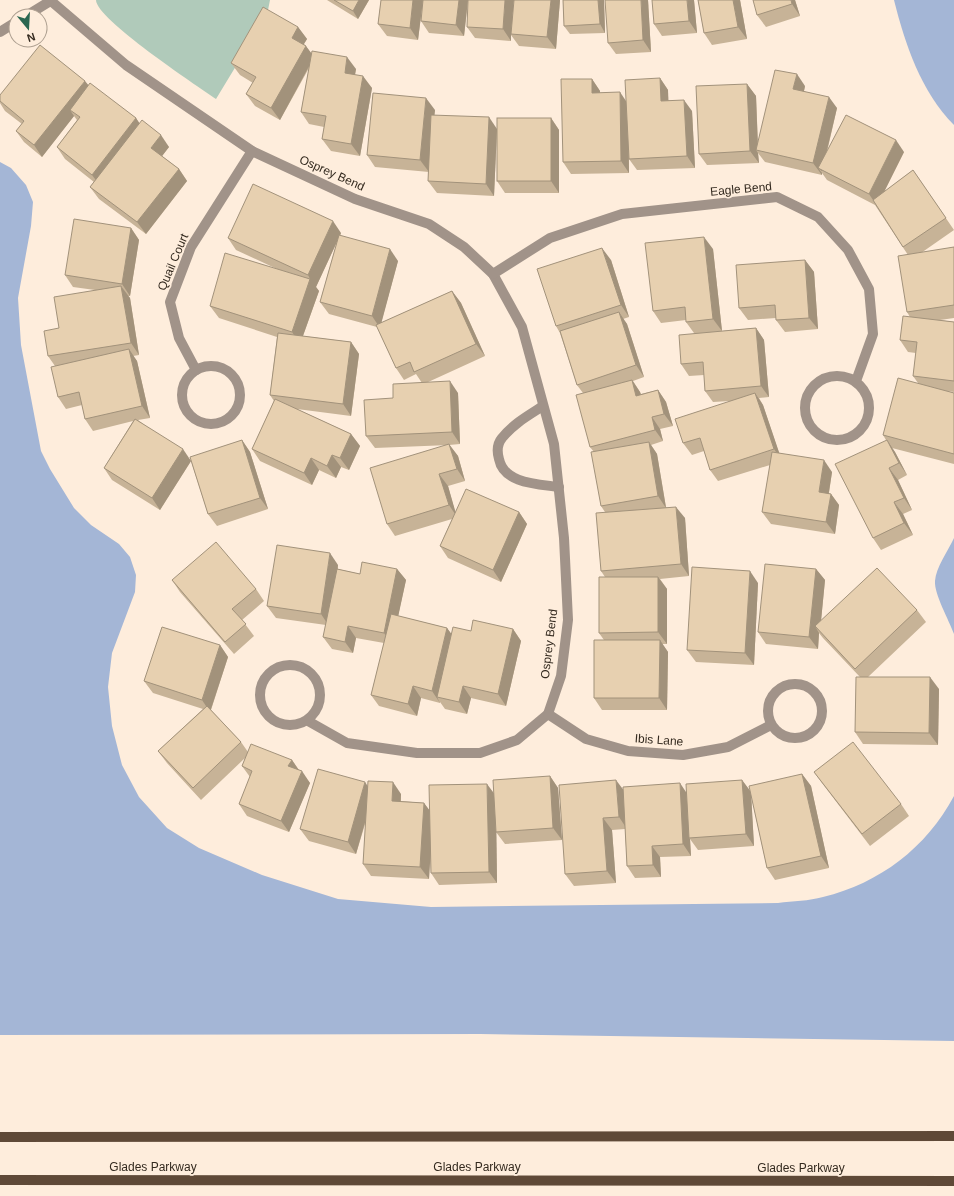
<svg xmlns="http://www.w3.org/2000/svg" width="954" height="1196" viewBox="0 0 954 1196" font-family="Helvetica,sans-serif">
<style>
.green{fill:#b0caba}
.water{fill:#a4b6d6}
.lines{fill:none;stroke-linecap:round;stroke-linejoin:round}
.minor{stroke:#a19389;stroke-width:10}
.major{stroke:#5f4937;stroke-width:10}
.wall{fill:#c7b397}
.shaded-wall{fill:#a2927b}
.building{fill:#e7d0b0;stroke:#a2927b}
.labels{text-anchor:middle;stroke-width:3.5;stroke-linejoin:round;paint-order:stroke}
.street-label{font-size:12px;fill:#342a1f;stroke:#feeddc}
</style>
<rect width="100%" height="100%" fill="#feeddc"/>
<path class="green" d="M96,0H270L267,15L216,99C196,85 96,19 96,0Z"/>
<g class="water">
<path d="M894,0H954V125C921,92 905,44 894,0Z"/>
<path d="M0,162L11,168L26,185L33,202L31,226L18,298L21,345L41,451L50,469L74,508L91,525L119,544L130,557L136,575L135,592L112,653L108,687L112,726L122,765L139,797L167,828L199,848L262,875L338,899L431,907L778,903C793,901 809,901 823,897C880,883 926,848 954,796V1041L480,1034L0,1035Z"/>
<path d="M954,538V634C949,620 934,594 935,581C936,567 948,551 954,538Z"/>
</g>
<g class="lines">
<g class="minor">
<path d="M51,1L126,65L252,151L355,199L429,224L464,247L493,274L522,327L554,444L564,538L568,620L561,676L548,714L517,740L480,753H417L347,743L308,721"/>
<path d="M26,16L52,0"/>
<path d="M0,32L16,22"/>
<path d="M493,274L550,238L622,214L777,197L818,217L848,250L869,289L873,334L856,381"/>
<circle cx="211" cy="395" r="29"/>
<path d="M196,370L179,338L170,302L191,247L252,151"/>
<circle cx="837" cy="408" r="32"/>
<path d="M543,406C529,415 513,424 502,438C497,444 497,452 499,459C504,484 538,484 559,487"/>
<circle cx="290" cy="695" r="30"/>
<circle cx="795" cy="711" r="27"/>
<path d="M548,714L586,739L628,751L683,755L728,747L771,725"/>
</g>
<g class="major">
<path d="M0,1137L954,1136"/>
<path d="M0,1180L954,1181"/>
</g>
</g>
<g class="wall">
<path d="M327,0H369L358,19Z"/>
<path d="M381,0H468L464,36L429,33L421,21L423,0L418,40L387,36L378,24Z"/>
<path d="M560,0L556,49L519,46L511,35V41L475,38L467,27Z"/>
<path d="M563,0H604L605,33L570,34L564,26Z"/>
<path d="M648,0L651,52L616,54L608,43Z"/>
<path d="M694,0L697,33L662,36L654,24Z"/>
<path d="M698,0H740L747,39L712,45L704,33Z"/>
<path d="M795,0L800,16L766,27L757,15Z"/>
<path d="M298,27L307,39L304,44L311,53L356,69L355,75L372,88L360,156L331,151L322,139L324,127L309,124L301,112L309,68L280,120L255,106L246,94L253,83L240,75L231,63Z"/>
<path d="M660,78L668,90V100L692,111L695,168L637,170L629,159V173L571,174L563,162L592,79L600,91V93L626,102Z"/>
<path d="M747,84L756,96L758,144L805,86L804,91L837,108L827,152H904L884,192L913,170L954,230L921,253L954,247V318L940,320L954,322V392L947,391L954,393V464L892,448L895,452L907,475L898,480L912,510L903,514L913,535L881,550L873,538L886,440L883,435L918,383L913,376L916,353L908,352L900,340L910,317L907,312L908,255L875,205L827,180L822,173V175L765,162L758,153L759,163L707,165L699,154Z"/>
<path d="M89,85L136,118L139,123L169,147L162,156L179,169L187,181L146,234L99,199L90,187L94,182L65,159L57,147L77,120L74,116L42,157L24,142L16,131L22,124L5,111L0,103V95Z"/>
<path d="M435,110L434,115L497,129L494,196L437,193L428,181L429,172L375,167L367,155Z"/>
<path d="M551,118L559,130V193H505L497,181Z"/>
<path d="M131,228L139,240L130,296H128L130,298L139,355L133,356L137,361L150,418L138,420L190,460L242,440L250,452L268,509L217,526L208,514L191,461L160,510L112,480L104,468L133,421L93,431L85,419L82,405L66,409L58,397L55,366L48,356L59,328L95,290L73,287L65,275Z"/>
<path d="M341,233L340,236L398,261L381,323L452,291L461,303L485,356L426,383L458,393L460,444L449,445L458,456L465,481L448,486L455,512H519L527,524L501,582L448,558L440,546L452,519L395,536L387,524L449,445L375,448L366,436L393,398L422,383L416,374L404,380L396,368L377,327L329,314L320,302L337,242L316,287L319,291L303,336L351,342L359,354L351,416L297,409L351,434L360,446L349,470L341,467L336,478L319,470L312,485L260,461L252,449L274,401L270,395L277,337L219,318L210,306L277,269L236,250L228,238Z"/>
<path d="M713,249L722,331L756,328L764,340L769,397L759,398L763,405L779,453L832,472L829,493L831,494L839,505L835,534L771,524L762,512L770,465L718,481L710,470L704,451L692,455L683,443L730,401L713,402L705,391L704,375L689,376L681,364L694,333L686,322V320L661,323L653,311Z"/>
<path d="M611,260L629,317L623,319L627,324L644,377L633,381L640,392L641,394L658,390L666,402L673,426L660,429L663,441L651,445L657,454L666,507L685,518L689,576L660,579L667,589V644H662L668,652L667,710H602L594,698L604,640L599,633L605,577L601,571L605,512L601,506L594,452L590,447L583,393L577,385L560,333L556,326Z"/>
<path d="M805,260L814,272L818,329L785,332L776,320V318L748,320L739,308Z"/>
<path d="M338,565V569L360,574L397,569L406,580L398,616L447,628L451,634L471,631L513,629L521,641L506,706L471,698L467,714L445,709L440,702V703L421,698L417,716L379,706L371,695L384,643L356,638L353,653L332,649L323,637L326,625L276,618L267,606Z"/>
<path d="M816,569L825,580L821,621L917,610L926,622L868,677L939,689L938,745L863,744L855,732L860,677L823,638L819,633L818,649L766,644L758,632Z"/>
<path d="M172,580L256,589L264,601L242,620L254,636L234,654L180,592Z"/>
<path d="M758,583L754,665L696,662L687,650Z"/>
<path d="M220,645L228,657L211,710L241,742L248,752L292,760L299,770L310,783L289,832L247,816L239,804L250,777L242,766L245,758L201,800L167,763L158,751L203,709L153,693L144,681Z"/>
<path d="M814,772L901,804L909,816L870,846L822,783Z"/>
<path d="M802,774L811,786L829,868L775,880L767,868L751,795L754,846L698,850L690,839L691,856L660,857L661,877L635,878L627,866L625,829L612,830L616,883L574,886L565,874L623,789L686,793L742,780L750,791Z"/>
<path d="M550,776L558,788L562,840L505,844L496,832L497,883L439,885L431,873L430,852L429,879L371,876L363,864L366,821L356,854L309,841L300,829L368,786L401,794V801L424,803L429,810L494,793Z"/>
</g>
<g class="shaded-wall">
<path d="M359,0H369L358,19L353,11Z"/>
<path d="M413,0H423L418,40L410,28Z"/>
<path d="M459,0H468L464,36L456,25Z"/>
<path d="M505,0H514L511,34V41L503,29Z"/>
<path d="M551,0H560L556,49L547,37Z"/>
<path d="M598,0H604L605,33L600,24Z"/>
<path d="M641,0H648L651,52L643,40Z"/>
<path d="M687,0H694L697,33L689,21Z"/>
<path d="M733,0H740L747,39L738,27Z"/>
<path d="M791,0H795L800,16L792,4Z"/>
<path d="M298,27L307,39L300,50L292,38Z"/>
<path d="M306,46L314,57L280,120L271,108Z"/>
<path d="M347,57L356,69L353,85L345,73Z"/>
<path d="M797,74L805,86L802,100L793,89Z"/>
<path d="M363,76L372,88L360,156L351,144Z"/>
<path d="M660,78L668,90L669,113L661,101Z"/>
<path d="M592,79L600,91V105L592,93Z"/>
<path d="M85,81L94,92L70,110L74,116L42,157L34,145Z"/>
<path d="M747,84L756,96L758,150H756L758,153L759,163L750,151Z"/>
<path d="M620,92L628,104L629,173L621,161Z"/>
<path d="M829,97L837,108L822,171L818,168L822,173V175L813,163Z"/>
<path d="M426,98L435,110L429,172L420,160Z"/>
<path d="M684,100L692,111L695,168L687,156Z"/>
<path d="M489,117L497,129L494,196L486,184Z"/>
<path d="M136,118L144,130L101,187L92,175Z"/>
<path d="M551,118L559,130V193L551,181Z"/>
<path d="M161,135L169,147L159,160L151,148Z"/>
<path d="M896,140L904,152L877,206L869,194Z"/>
<path d="M179,169L187,181L146,234L137,222Z"/>
<path d="M333,221L341,233L316,287L319,291L300,344L292,332L310,279L308,275Z"/>
<path d="M131,228L139,240L130,296L122,284Z"/>
<path d="M704,237L713,249L722,331L713,319Z"/>
<path d="M602,248L611,260L629,317L621,305Z"/>
<path d="M390,249L398,261L380,328L372,316Z"/>
<path d="M805,260L814,272L818,329L809,318Z"/>
<path d="M121,286L130,298L139,355L131,343Z"/>
<path d="M452,291L461,303L485,356L476,344Z"/>
<path d="M619,312L627,324L644,377L636,365Z"/>
<path d="M756,328L764,340L769,397L761,386Z"/>
<path d="M351,342L359,354L351,416L343,404Z"/>
<path d="M129,349L137,361L150,418L142,406Z"/>
<path d="M632,380L640,392L645,407L636,396Z"/>
<path d="M450,381L458,393L460,444L452,432Z"/>
<path d="M658,390L666,402L673,426L664,414Z"/>
<path d="M755,393L763,405L782,461L774,449Z"/>
<path d="M652,417L660,429L663,441L655,430Z"/>
<path d="M351,434L360,446L349,470L340,458Z"/>
<path d="M242,440L250,452L268,509L260,498Z"/>
<path d="M887,440L895,452L907,475L899,463Z"/>
<path d="M649,442L657,454L666,508L658,496Z"/>
<path d="M449,444L458,456L465,481L457,469Z"/>
<path d="M183,449L191,461L160,510L152,498Z"/>
<path d="M332,455L341,467L336,478L327,466Z"/>
<path d="M311,458L319,470L312,485L304,473Z"/>
<path d="M824,460L832,472L827,504L819,492Z"/>
<path d="M889,468L898,480L912,510L904,498Z"/>
<path d="M439,474L448,486L457,517L449,505Z"/>
<path d="M831,494L839,505L835,534L826,522Z"/>
<path d="M894,502L903,514L913,535L904,523Z"/>
<path d="M676,507L685,518L689,576L681,564Z"/>
<path d="M519,512L527,524L501,582L493,570Z"/>
<path d="M330,553L338,565L329,626L321,614Z"/>
<path d="M397,569L406,580L392,645L384,633Z"/>
<path d="M816,569L825,580L820,631L815,626L819,633L818,649L809,637Z"/>
<path d="M750,571L758,583L754,665L745,653Z"/>
<path d="M658,577L667,589V644L658,632Z"/>
<path d="M348,626L356,638L353,653L345,642Z"/>
<path d="M447,628L456,640L437,697L440,703L432,691Z"/>
<path d="M513,629L521,641L506,706L498,694Z"/>
<path d="M660,640L668,652L667,710L659,698Z"/>
<path d="M220,645L228,657L210,712L202,700Z"/>
<path d="M930,677L939,689L938,745L929,733Z"/>
<path d="M413,686L421,698L417,716L408,704Z"/>
<path d="M463,686L471,698L467,714L459,702Z"/>
<path d="M292,760L300,772L288,766Z"/>
<path d="M302,771L310,783L289,832L281,821Z"/>
<path d="M802,774L811,786L829,868L821,856Z"/>
<path d="M550,776L558,788L562,840L553,828Z"/>
<path d="M616,780L625,792L627,829L619,817Z"/>
<path d="M742,780L751,792L754,846L746,834Z"/>
<path d="M365,782L373,794L356,854L348,842Z"/>
<path d="M393,782L401,794L400,813L392,801Z"/>
<path d="M680,783L688,795L689,838L690,839L691,856L683,844Z"/>
<path d="M487,784L496,796L497,883L489,872Z"/>
<path d="M424,803L433,815L429,879L420,867Z"/>
<path d="M603,818L612,830L616,883L607,871Z"/>
<path d="M652,846L660,857L661,877L653,865Z"/>
</g>
<g class="building">
<path d="M334,0H359L353,11Z"/>
<path d="M381,0H413L410,28L378,24Z"/>
<path d="M423,0H459L456,25L421,21Z"/>
<path d="M468,0H505L503,29L467,27Z"/>
<path d="M514,0H551L547,37L511,34Z"/>
<path d="M563,0H598L600,24L564,26Z"/>
<path d="M605,0H641L643,40L608,43Z"/>
<path d="M652,0H687L689,21L654,24Z"/>
<path d="M698,0H733L738,27L704,33Z"/>
<path d="M753,0H791L792,4L757,15Z"/>
<path d="M263,7L298,27L292,38L306,46L271,108L246,94L256,77L231,63Z"/>
<path d="M40,45L85,81L34,145L16,131L24,121L0,101V95Z"/>
<path d="M312,51L347,57L345,73L363,76L351,144L322,139L326,116L301,112Z"/>
<path d="M775,70L797,74L793,89L829,97L813,163L756,150Z"/>
<path d="M660,78L661,101L684,100L687,156L629,159L625,80Z"/>
<path d="M561,79H592V93L620,92L621,161L563,162Z"/>
<path d="M90,83L136,118L92,175L57,147L80,117L70,110Z"/>
<path d="M747,84L750,151L699,154L696,86Z"/>
<path d="M373,93L426,98L420,160L367,155Z"/>
<path d="M431,115L489,117L486,184L428,181Z"/>
<path d="M846,115L896,140L869,194L818,168Z"/>
<rect x="497" y="118" width="54" height="63"/>
<path d="M142,120L161,135L151,148L179,169L137,222L90,187Z"/>
<path d="M913,170L946,218L903,247L873,200Z"/>
<path d="M253,184L333,221L308,275L228,238Z"/>
<path d="M74,219L131,228L122,284L65,275Z"/>
<path d="M339,235L390,249L372,316L320,302Z"/>
<path d="M704,237L713,319L686,322L685,307L653,311L645,243Z"/>
<path d="M954,247V305L907,312L898,256Z"/>
<path d="M602,248L621,305L556,326L537,269Z"/>
<path d="M225,253L310,279L292,332L210,306Z"/>
<path d="M805,260L809,318L776,320L775,305L739,308L736,265Z"/>
<path d="M121,286L131,343L48,356L44,331L59,328L54,297Z"/>
<path d="M452,291L476,344L414,372L410,362L396,368L376,325Z"/>
<path d="M619,312L636,365L577,385L560,331Z"/>
<path d="M903,316L954,322V381L913,376L917,342L900,340Z"/>
<path d="M756,328L761,386L705,391L703,362L681,364L679,335Z"/>
<path d="M278,333L351,342L343,404L270,395Z"/>
<path d="M129,349L142,406L85,419L79,392L58,397L51,367Z"/>
<path d="M898,378L954,393V454L883,435Z"/>
<path d="M632,380L636,396L658,390L664,414L652,417L655,430L590,447L576,395Z"/>
<path d="M450,381L452,432L366,436L364,400L393,398V384Z"/>
<path d="M755,393L774,449L710,470L700,438L683,443L675,419Z"/>
<path d="M275,399L351,434L340,458L332,455L327,466L311,458L304,473L252,449Z"/>
<path d="M135,419L183,449L152,498L104,468Z"/>
<path d="M242,440L260,498L208,514L190,457Z"/>
<path d="M887,440L899,463L889,468L904,498L894,502L904,523L873,538L835,464Z"/>
<path d="M649,442L658,496L601,506L591,452Z"/>
<path d="M449,444L457,469L439,474L449,505L387,524L370,468Z"/>
<path d="M772,452L824,460L819,492L831,494L826,522L762,512Z"/>
<path d="M466,489L519,512L493,570L440,546Z"/>
<path d="M676,507L681,564L601,571L596,513Z"/>
<path d="M216,542L256,589L232,609L246,624L225,642L172,580Z"/>
<path d="M277,545L330,553L321,614L267,606Z"/>
<path d="M362,562L397,569L384,633L348,626L345,642L323,637L337,569L360,574Z"/>
<path d="M765,564L816,569L809,637L758,632Z"/>
<path d="M692,567L750,571L745,653L687,650Z"/>
<path d="M877,568L917,610L855,669L815,626Z"/>
<path d="M599,577H658V632L599,633Z"/>
<path d="M391,614L447,628L432,691L413,686L408,704L371,695Z"/>
<path d="M473,620L513,629L498,694L463,686L459,702L437,697L453,627L471,631Z"/>
<path d="M162,627L220,645L202,700L144,681Z"/>
<path d="M594,640H660L659,698H594Z"/>
<path d="M856,677H930L929,733L855,732Z"/>
<path d="M207,706L241,742L193,788L158,751Z"/>
<path d="M853,742L901,804L862,834L814,772Z"/>
<path d="M251,744L292,760L288,766L302,771L281,821L239,804L252,771L242,766Z"/>
<path d="M318,769L365,782L348,842L300,829Z"/>
<path d="M802,774L821,856L767,868L749,786Z"/>
<path d="M550,776L553,828L496,832L493,780Z"/>
<path d="M616,780L619,817L603,818L607,871L565,874L559,785Z"/>
<path d="M742,780L746,834L689,838L686,784Z"/>
<path d="M368,781L393,782L392,801L424,803L420,867L363,864Z"/>
<path d="M680,783L683,844L652,846L653,865L627,866L623,787Z"/>
<path d="M487,784L489,872L431,873L429,785Z"/>
</g>
<g class="labels">
<g class="street-label">
<text transform="translate(332 173) rotate(24)" y="4">Osprey Bend</text>
<text transform="translate(741 189) rotate(-5)" y="4">Eagle Bend</text>
<text transform="translate(173 262) rotate(-67)" y="4">Quail Court</text>
<text transform="translate(549 644) rotate(-83)" y="4">Osprey Bend</text>
<text transform="translate(659 740) rotate(4)" y="4">Ibis Lane</text>
<text x="153" y="1171">Glades Parkway</text>
<text x="477" y="1171">Glades Parkway</text>
<text x="801" y="1172">Glades Parkway</text>
</g>
</g>
<g transform="translate(28 28) rotate(162)"><circle r="19" fill="#feeddc" stroke="#ad9f90"/>
<path d="M0-3L7 15L0 10L-7 15Z" fill="#2b6751"/>
<text y="-6" font-size="11" font-weight="bold" text-anchor="middle" fill="#342a1f">N</text>
</g>
</svg>
